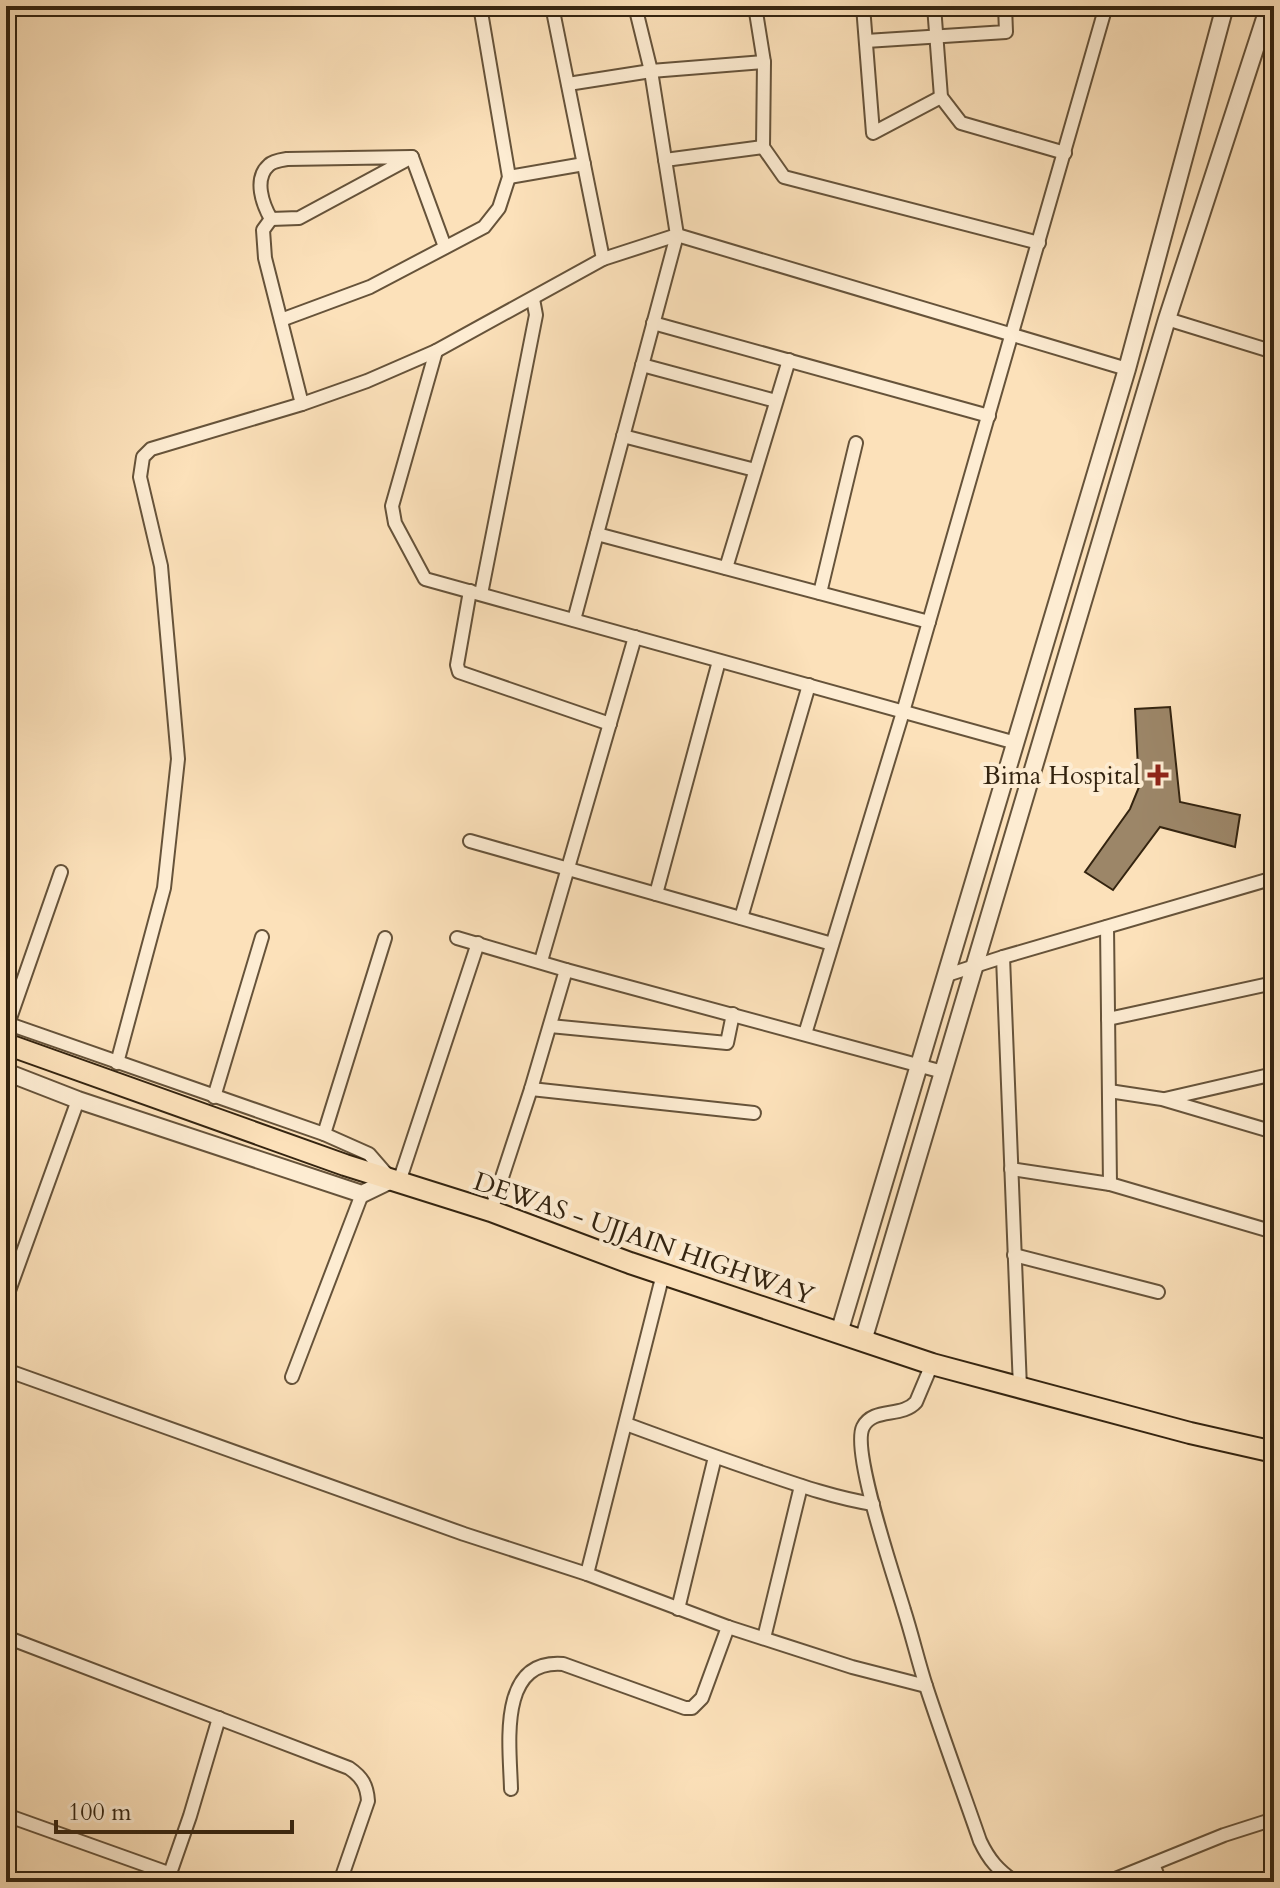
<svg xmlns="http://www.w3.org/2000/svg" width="1280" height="1888" viewBox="0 0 1280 1888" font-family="Cardo,serif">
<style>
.building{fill:#9c8668;stroke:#342410;stroke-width:2}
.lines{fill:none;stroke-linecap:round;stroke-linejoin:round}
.service-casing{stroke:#66533a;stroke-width:10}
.minor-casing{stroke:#66533a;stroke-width:16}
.tertiary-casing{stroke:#66533a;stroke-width:20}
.primary-casing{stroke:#342410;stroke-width:24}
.service{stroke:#fdecd2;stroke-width:6}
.minor{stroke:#fdecd2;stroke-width:12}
.tertiary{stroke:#fdecd2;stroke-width:16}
.primary{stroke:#fce1ba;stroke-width:20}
.poi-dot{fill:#8f2418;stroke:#fdecd2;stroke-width:3}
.labels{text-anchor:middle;stroke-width:8;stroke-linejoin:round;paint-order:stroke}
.poi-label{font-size:26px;fill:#342410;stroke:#fdecd2;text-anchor:end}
.street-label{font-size:26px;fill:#342410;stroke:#fdecd2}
</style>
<rect width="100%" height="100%" fill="#fce1ba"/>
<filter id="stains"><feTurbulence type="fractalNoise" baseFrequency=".0025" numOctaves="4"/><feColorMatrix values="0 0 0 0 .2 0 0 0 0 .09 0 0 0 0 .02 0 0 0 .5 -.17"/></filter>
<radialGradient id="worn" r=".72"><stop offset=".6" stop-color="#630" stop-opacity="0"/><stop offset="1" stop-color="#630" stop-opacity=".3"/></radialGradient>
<path class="building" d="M1170,707L1180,802L1240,815L1235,847L1160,827L1113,890L1085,872L1130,809L1139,787L1135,709Z"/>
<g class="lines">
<defs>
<path id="service" d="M128,6L186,12"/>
<g id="minor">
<path d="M552,6L603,259"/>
<path d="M755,6L764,62L763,147L784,177L1039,243"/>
<path d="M863,6L873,133L941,97"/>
<path d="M934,6L941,97L961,123L1065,153"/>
<path d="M866,41L1006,32L1005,6"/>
<path d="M568,84L651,71L764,62"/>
<path d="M412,157L299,218L271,219C263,205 253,179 269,165C273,161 281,160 287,159Z"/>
<path d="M412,157L445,247"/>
<path d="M665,160L763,147"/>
<path d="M509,177L584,164"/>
<path d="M271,219L263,230L265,258L302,404"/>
<path d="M1167,319L1274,352"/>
<path d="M281,320L370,287L484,227L499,208L509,177L480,6"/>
<path d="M653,323L989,416"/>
<path d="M436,351L392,506L395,523L425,579L1016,743"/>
<path d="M642,365L776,401"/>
<path d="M623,436L755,470"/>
<path d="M597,534L929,622"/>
<path d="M726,568L789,360"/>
<path d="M470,591L457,665L459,672L610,724"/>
<path d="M820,593L856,443"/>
<path d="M481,594L536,315L533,299"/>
<path d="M574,620L677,235L651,71L635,6"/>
<path d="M470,841L832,944"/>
<path d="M656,894L719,661"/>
<path d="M741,918L809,685"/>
<path d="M1107,927L1110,1184"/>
<path d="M457,938L566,970L943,1072"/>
<path d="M1003,957L1020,1388"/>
<path d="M541,961L635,637"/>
<path d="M947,975L1003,957L1274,878"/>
<path d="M1108,1019L1274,983"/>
<path d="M6,1023L324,1134L369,1154L389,1177"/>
<path d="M8,1024L61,872"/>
<path d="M550,1026L727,1043L733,1014"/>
<path d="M805,1034L903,712L1106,6"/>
<path d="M117,1063L164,888L178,759L161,566L140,477L143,457L151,449L302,404L367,381L436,351L603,259L677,235L1127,369"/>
<path d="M531,1089L754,1113"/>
<path d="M1109,1091L1162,1099L1274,1132"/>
<path d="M214,1097L262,937"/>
<path d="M1165,1099L1274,1074"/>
<path d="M324,1134L385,938"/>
<path d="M1011,1169L1110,1184L1274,1232"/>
<path d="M399,1182L478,943"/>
<path d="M491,1211L531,1089L566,970"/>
<path d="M1014,1255L1158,1292"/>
<path d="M6,1299L78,1100"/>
<path d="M932,1364L916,1402C902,1418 873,1407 863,1427C851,1451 895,1579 904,1610C912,1635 918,1661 926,1686C943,1738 962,1789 980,1841C989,1860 998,1870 1015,1882"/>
<path d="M6,1370L464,1534L587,1574L728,1627L852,1667L926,1686"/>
<path d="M292,1377L362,1194"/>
<path d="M626,1424C672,1441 719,1458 766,1474C801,1486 836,1498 873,1504"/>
<path d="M587,1574L663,1274"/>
<path d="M678,1609L715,1457"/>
<path d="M6,1637L349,1768C362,1777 367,1785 368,1801L340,1882"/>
<path d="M764,1638L801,1486"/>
<path d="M511,1789C510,1746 497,1659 563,1664L685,1708H692L702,1698L728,1627"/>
<path d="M6,1815L171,1874"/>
<path d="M1153,1864L1160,1882"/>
<path d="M167,1882L190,1816L219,1718"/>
<path d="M1108,1882L1224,1835L1274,1819"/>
</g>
<g id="tertiary">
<path d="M6,1072L78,1100L362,1194L391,1180"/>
<path d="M839,1333L1127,369L1225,6"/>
<path d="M863,1341L1167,319L1269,6"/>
</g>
<path id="primary" d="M6,1044L345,1165L491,1211L630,1263L932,1364L1190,1433L1274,1452"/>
</defs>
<use href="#service" class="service-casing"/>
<use href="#minor" class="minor-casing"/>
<use href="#tertiary" class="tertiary-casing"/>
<use href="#primary" class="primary-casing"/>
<use href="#service" class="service"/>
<use href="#minor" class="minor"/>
<use href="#tertiary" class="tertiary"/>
<use href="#primary" class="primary"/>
</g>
<path class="poi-dot" d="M1154 763h8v8h8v8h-8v8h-8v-8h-8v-8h8z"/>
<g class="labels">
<g class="poi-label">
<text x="1140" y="784">Bima Hospital</text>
</g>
<g class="street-label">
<text transform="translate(644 1238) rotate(19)" y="9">DEWAS - UJJAIN HIGHWAY</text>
</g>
</g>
<rect width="1280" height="1888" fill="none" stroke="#fce1ba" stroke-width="32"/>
<rect x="8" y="8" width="1264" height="1872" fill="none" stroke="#342410" stroke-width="4"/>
<rect x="16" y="16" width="1248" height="1856" fill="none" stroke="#342410" stroke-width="2"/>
<path d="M56 1820v12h236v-12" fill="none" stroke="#342410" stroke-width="4"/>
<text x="68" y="1820" font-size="24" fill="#342410" stroke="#fdecd2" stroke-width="6" paint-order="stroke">100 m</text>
<rect width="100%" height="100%" filter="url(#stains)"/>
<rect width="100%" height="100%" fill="url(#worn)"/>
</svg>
